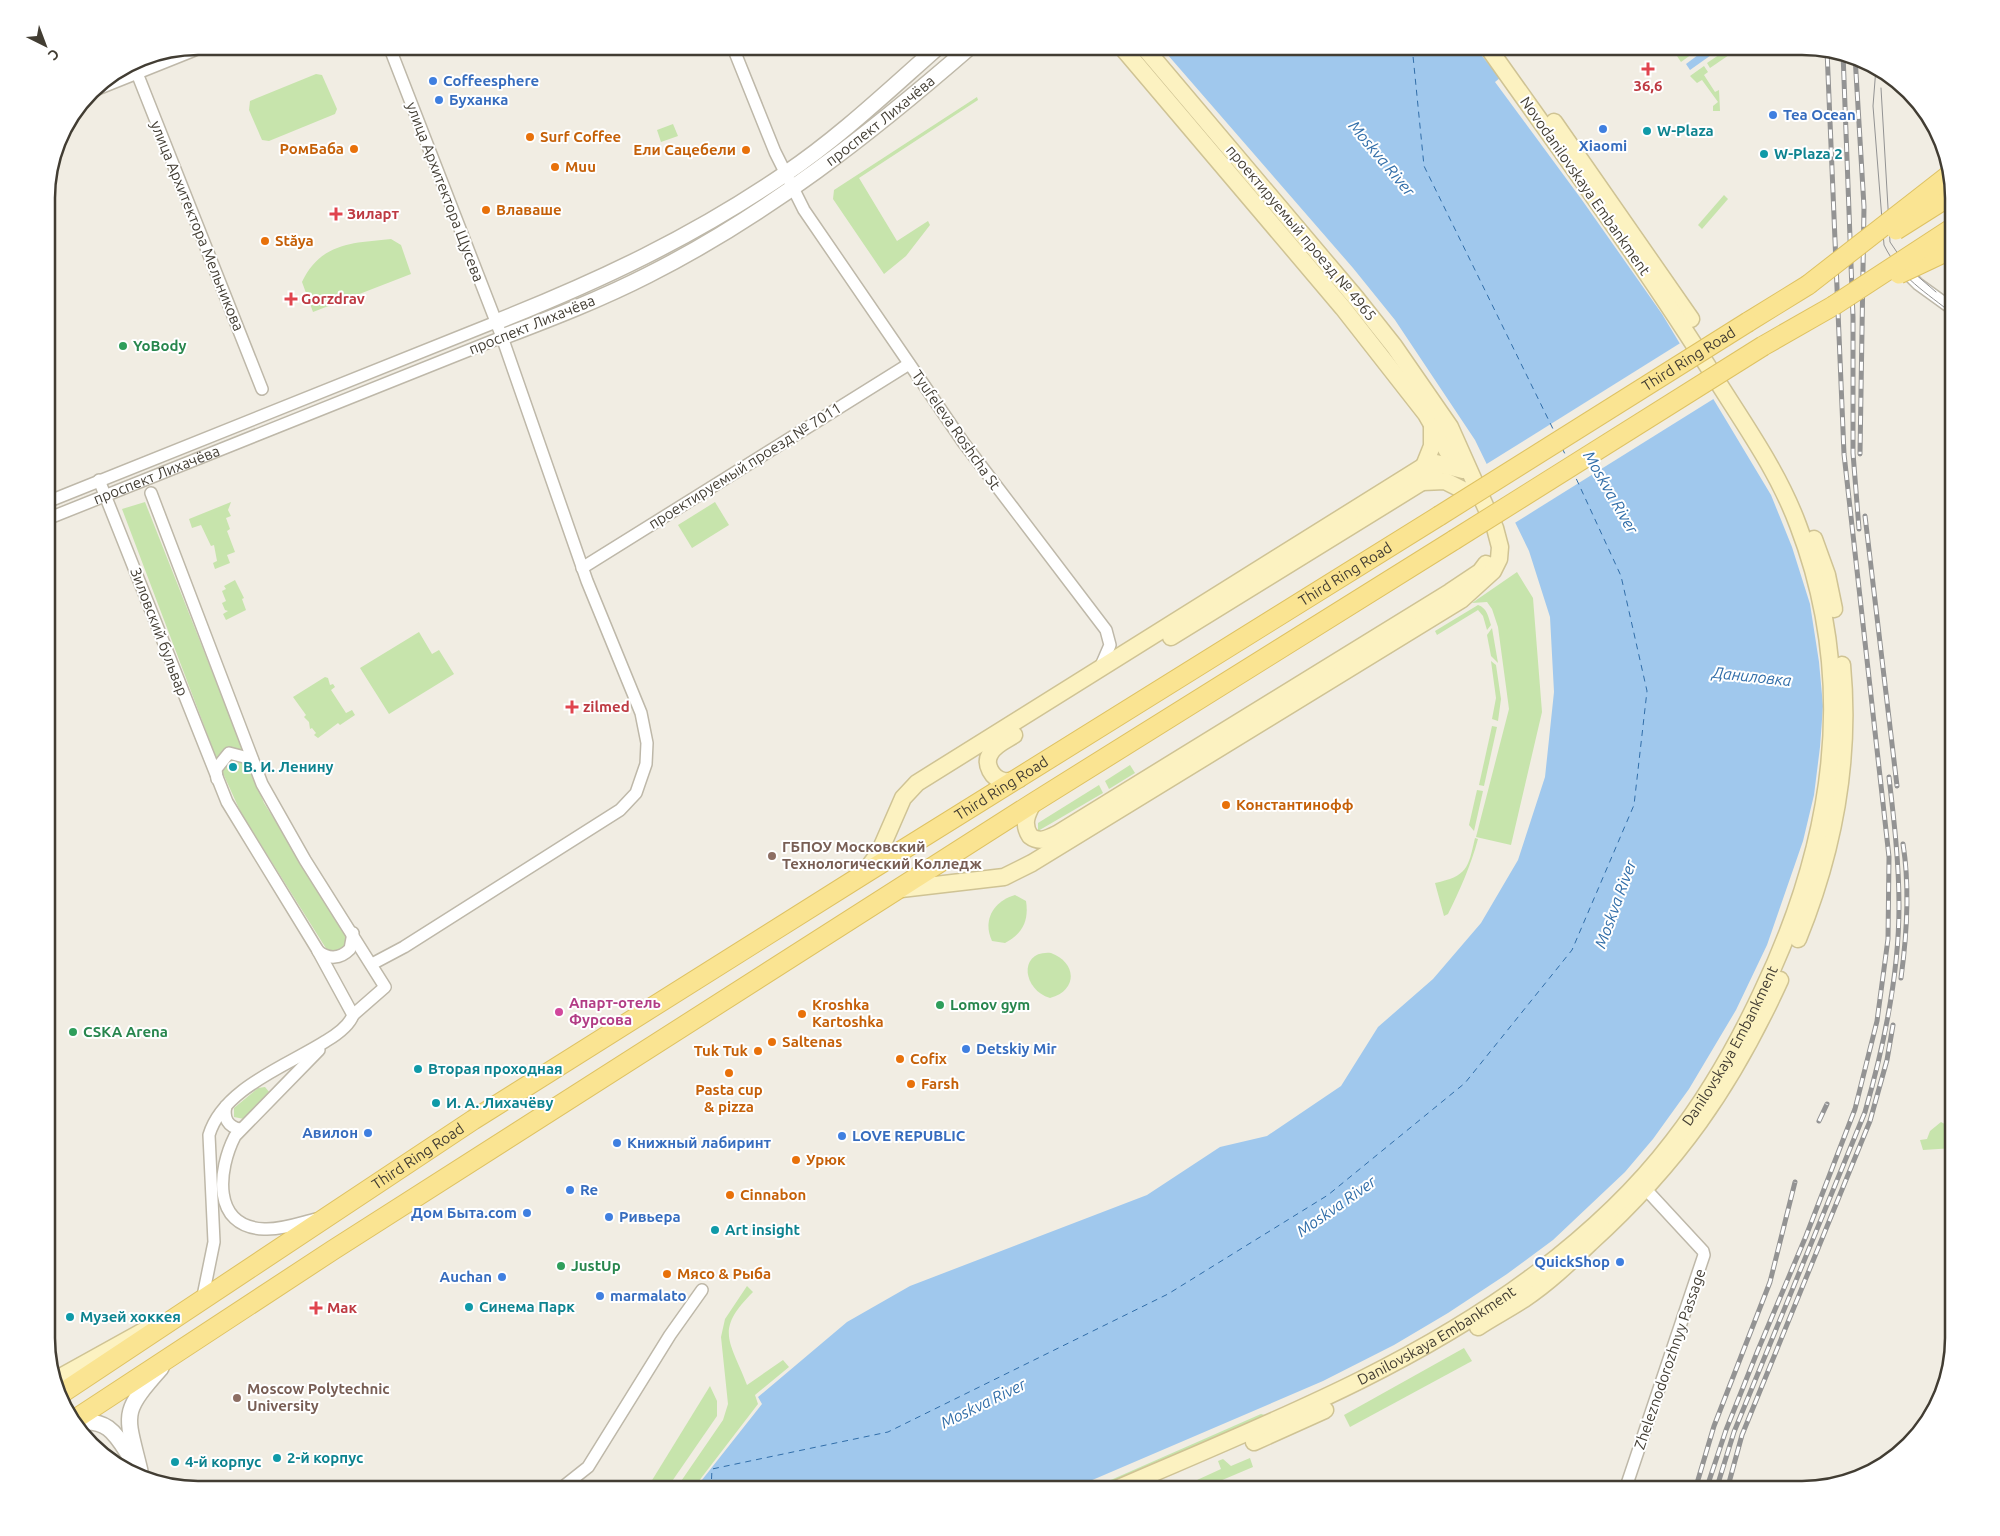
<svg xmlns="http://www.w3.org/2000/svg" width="2000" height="1536" viewBox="0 0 2000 1536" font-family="Ubuntu,sans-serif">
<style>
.green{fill:#c7e4ac}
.water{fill:#a0c8ed}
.pier{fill:#f1ede3}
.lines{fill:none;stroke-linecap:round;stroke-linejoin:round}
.ferry{stroke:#316ea9;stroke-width:1;stroke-dasharray:6 5;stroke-linecap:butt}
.minor-casing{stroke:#beb8a9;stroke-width:14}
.tertiary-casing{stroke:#beb8a9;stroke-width:18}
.secondary-casing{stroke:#cfc394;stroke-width:19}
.primary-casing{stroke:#dec263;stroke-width:21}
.minor{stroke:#fff;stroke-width:11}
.tertiary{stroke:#fff;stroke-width:15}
.secondary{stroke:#fcf2c1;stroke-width:16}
.primary{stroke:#fae492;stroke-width:19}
.tram{stroke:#939393;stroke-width:1}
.rail-casing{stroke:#939393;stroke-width:5}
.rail{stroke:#fff;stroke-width:3;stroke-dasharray:9;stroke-linecap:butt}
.primary-bridge-casing{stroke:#dec263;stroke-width:21;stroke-linecap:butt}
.primary-bridge{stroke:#fae492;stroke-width:19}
.health-dot{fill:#e0444e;stroke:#fff;stroke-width:2}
.shop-dot{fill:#3f7fe0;stroke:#fff;stroke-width:2}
.culture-dot{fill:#0f9aa8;stroke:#fff;stroke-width:2}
.food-dot{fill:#e8710a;stroke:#fff;stroke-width:2}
.leisure-dot{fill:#2e9e5b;stroke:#fff;stroke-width:2}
.education-dot{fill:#8d6e63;stroke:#fff;stroke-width:2}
.hotel-dot{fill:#d1479c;stroke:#fff;stroke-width:2}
.labels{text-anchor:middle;stroke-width:4;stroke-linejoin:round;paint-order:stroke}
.shop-label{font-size:15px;font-weight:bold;fill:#366cbe;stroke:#fff;text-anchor:start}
.health-label{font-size:15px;font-weight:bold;fill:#be3a42;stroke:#fff;text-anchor:start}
.street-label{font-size:15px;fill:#423d33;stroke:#fff}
.culture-label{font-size:15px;font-weight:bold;fill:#0d838f;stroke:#fff;text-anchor:start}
.food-label{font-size:15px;font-weight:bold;fill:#c56008;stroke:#fff;text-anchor:start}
.leisure-label{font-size:15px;font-weight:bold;fill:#27864d;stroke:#fff;text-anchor:start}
.education-label{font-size:15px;font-weight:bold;fill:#785e54;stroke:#fff;text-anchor:start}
.hotel-label{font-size:15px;font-weight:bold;fill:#b23c85;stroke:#fff;text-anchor:start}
.water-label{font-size:16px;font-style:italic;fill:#316ea9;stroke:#fff}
.rim{fill:none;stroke:#423d33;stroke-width:2.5}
</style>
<rect width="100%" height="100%" fill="#f1ede3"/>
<g class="green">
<path d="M1690,46H1703L1681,62L1677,56Z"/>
<path d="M1729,48V55L1710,68L1707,63Z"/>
<path d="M1704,66L1708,72L1704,75L1715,92L1719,90L1720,111H1713V106L1718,102L1702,80L1697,83L1690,76Z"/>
<path d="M316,74L322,75L337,109L335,114L269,141L262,140L249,110L250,101Z"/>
<path d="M977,97L978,100L859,178L897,241L928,221L930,225L906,256L884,274L833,199L834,190Z"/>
<path d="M673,124L678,136L661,142L657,130Z"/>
<path d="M1724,195L1728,199L1702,229L1698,225Z"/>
<path d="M391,239L401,245L411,274L313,312L302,282C321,242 354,243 391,239Z"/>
<path d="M145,502L264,803L350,937L348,945L337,953L327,950L241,813L217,760L122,509Z"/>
<path d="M231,502L228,510L231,516L226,518L230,529L227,531L235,552L227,555L230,563L215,569L213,563L217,561L214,545L211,546L201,525L192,528L189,519Z"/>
<path d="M715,502L729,525L692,548L678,525Z"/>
<path d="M1517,572L1533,598L1542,712L1511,845L1476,837L1509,709L1498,627L1492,609L1487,602L1472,603Z"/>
<path d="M235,580L244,598L242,599L246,610L226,620L223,614L228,611L225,610L222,603L226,601L222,591L226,589L224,586Z"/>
<path d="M1478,605C1487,608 1488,616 1491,625L1487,630L1483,616L1478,610L1437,635L1435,631Z"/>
<path d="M1492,628L1498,663L1491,656L1487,635Z"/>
<path d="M419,632L432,654L439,650L454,674L389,714L360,668Z"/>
<path d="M1491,661L1496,665L1501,699L1498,721L1492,719L1496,698Z"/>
<path d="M325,677L328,678L330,685L333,684L335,687L331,690L346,713L352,710L355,715L340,725L338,723L318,738L314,735L316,733L312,728L310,729L309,722L304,717L306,715L293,697Z"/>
<path d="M1492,726L1497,727L1484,786L1479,785Z"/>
<path d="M1130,765L1135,773L1109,789L1105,781Z"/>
<path d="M1099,785L1103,793L1038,831V823Z"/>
<path d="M1477,790L1483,791L1474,831L1469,825Z"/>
<path d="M1475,838L1478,839C1471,865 1460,890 1448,914L1444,916L1435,883C1467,876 1468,869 1475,838Z"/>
<path d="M1015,895L1026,901C1029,920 1023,934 1005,943L992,941C982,920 994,901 1015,895Z"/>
<path d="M1051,953C1076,962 1079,990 1050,998C1022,990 1018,950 1051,953Z"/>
<path d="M265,1087L270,1093L244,1119L234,1117V1108L258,1088Z"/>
<path d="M1941,1122L1954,1129V1148L1923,1150L1920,1140L1927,1139L1930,1131Z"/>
<path d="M747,1286L753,1292C714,1331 730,1340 747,1385L783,1360L789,1367L755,1395L758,1404L692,1490H675L723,1420L728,1404L721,1337L725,1319Z"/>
<path d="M1464,1348L1472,1361L1350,1427L1344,1415Z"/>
<path d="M710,1386L717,1401V1416L666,1490H646Z"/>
<path d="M1261,1414L1265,1415L1263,1418L1098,1490H1088Z"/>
<path d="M1250,1458L1253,1467L1201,1489L1197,1480L1221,1469L1218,1461L1223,1459L1231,1466Z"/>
</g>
<g class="water">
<path d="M1165,46H1474L1500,78L1495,82L1582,200L1662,314L1729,425L1771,495L1792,547L1810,604L1819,662L1823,706L1820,747L1814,795L1803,841L1767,945L1736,1010L1689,1089L1653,1139L1625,1172L1553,1240L1507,1274L1448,1313L1394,1345L1323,1381L1069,1490H694L762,1404L758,1397L847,1322L910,1286L1147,1195L1220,1147L1267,1136L1341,1086L1378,1027L1433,979L1481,923L1518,860L1545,777L1554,692L1550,617L1529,551L1475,440L1395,320L1353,268L1167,54Z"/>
<path d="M1710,46L1721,48L1690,70L1686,64Z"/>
</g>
<path class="pier" d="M1682,342L1715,398L1513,524L1485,465Z"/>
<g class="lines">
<g class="ferry">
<path d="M1412,46L1424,166L1555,433"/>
<path d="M1562,448L1567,458"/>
<path d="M711,1490L712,1469L888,1432L1168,1294L1328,1195L1465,1083L1572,950L1634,805L1647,691L1621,576L1575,476"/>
</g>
<defs>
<g id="minor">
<path d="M734,50L775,152L804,210L963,442L1106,630L1110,645L1100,668"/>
<path d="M133,63L262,389"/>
<path d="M90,92L205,46"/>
<path d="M1904,270L1918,284L1954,310"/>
<path d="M99,480L227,802L317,949L353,1015C349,1026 336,1035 326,1041C287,1066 223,1088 209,1135L214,1242L202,1301"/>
<path d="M151,493L262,784L305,860L385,987L353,1015"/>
<path d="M47,502L496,322"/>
<path id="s1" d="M47,519L502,337"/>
<path d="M582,568L909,364"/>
<path d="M217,779L216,769L229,753L252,759"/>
<path d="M318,951C329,960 340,959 350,949L353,933"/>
<path d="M372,964L404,947L620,810L636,793L646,764L647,743L641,713L587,581L502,337L389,46"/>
<path d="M226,1106C223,1118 228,1127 240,1129"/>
<path d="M316,1219C300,1223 281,1230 264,1229C211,1227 218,1169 235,1136L319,1050"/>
<path d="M559,1490L588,1467L670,1335L702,1290"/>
<path d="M1625,1490L1704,1255L1703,1251L1641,1184"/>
</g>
<g id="tertiary">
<path d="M496,322C599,281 693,237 785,174C840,137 889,90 939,46"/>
<path id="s2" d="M502,337C552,318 601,299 648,275C767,215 871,133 971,46"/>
<path d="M76,1423C110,1417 117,1437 133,1461"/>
<path d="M140,1471C126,1413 120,1414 161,1368"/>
</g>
<g id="secondary">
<path d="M1121,46L1343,308L1426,414L1453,461"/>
<path d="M1554,122L1691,319"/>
<path d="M1424,466L1432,446V423"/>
<path d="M1422,482L1445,481L1467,492"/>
<path d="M1814,539L1827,575L1834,609"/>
<path d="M1171,637L1422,482L1440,465"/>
<path d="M1014,735C1006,740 994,745 990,754C984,764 992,779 1004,781C1009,782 1014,780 1019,779"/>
<path d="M1033,803C1027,814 1022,824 1030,836C1039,843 1047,839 1057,834L1450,592L1480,572L1486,564"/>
<path d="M865,872L879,853L903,798L917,783L1424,466L1436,463L1463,470"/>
<path d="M901,889L1004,877L1032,863L1461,600L1493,571L1499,559L1500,547L1495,528L1450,427L1394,346L1356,298L1143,46"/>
<path d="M1798,939C1833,853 1851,759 1842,665"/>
<path d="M1478,1327C1493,1317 1509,1309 1524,1299C1548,1283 1569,1263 1590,1243C1678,1163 1731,1087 1780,980"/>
<path d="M55,1380L147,1329"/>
<path d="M1254,1442L1325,1410"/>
<path id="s3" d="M1114,1490C1259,1427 1410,1369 1537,1273C1587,1235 1635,1191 1673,1141C1708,1096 1737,1045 1761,994C1833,844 1859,684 1798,525C1778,471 1744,424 1714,376C1643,263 1564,155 1487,46"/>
</g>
<g id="primary">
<path d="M1748,322L1808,285"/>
<path d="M1763,346L1833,306"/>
<path id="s4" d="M59,1395L473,1120L864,874L1439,516"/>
<path d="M74,1420L333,1250L1033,803L1454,540"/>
</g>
</defs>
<use href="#minor" class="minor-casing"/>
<use href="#tertiary" class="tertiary-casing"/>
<use href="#secondary" class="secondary-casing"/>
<use href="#primary" class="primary-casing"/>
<use href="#minor" class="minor"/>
<use href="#tertiary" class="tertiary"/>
<use href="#secondary" class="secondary"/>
<use href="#primary" class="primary"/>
<g class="tram">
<path d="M1876,68L1873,106L1884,245C1900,278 1926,292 1954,315"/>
<path d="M1881,88L1890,242L1907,267L1936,292"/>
</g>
<defs>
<g id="rail">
<path d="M1843,53L1853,317V453L1859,529"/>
<path d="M1855,56L1864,207L1860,454"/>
<path d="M1865,516L1897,786"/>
<path d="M1901,978C1907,934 1910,888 1903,844"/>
<path d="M1819,1121L1827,1104"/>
<path d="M1695,1490L1714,1426L1770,1282L1795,1182"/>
<path d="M1706,1490L1726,1430L1758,1350L1806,1236L1855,1109L1877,1021L1888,939L1889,857L1844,454L1827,50"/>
<path d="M1716,1490L1734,1432L1865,1112C1884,1046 1899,976 1899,906C1899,863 1894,820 1889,777"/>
<path d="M1727,1490L1742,1435L1870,1121L1887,1060L1893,1025"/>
</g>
</defs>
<use href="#rail" class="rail-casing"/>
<use href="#rail" class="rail"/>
<defs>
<g id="primary-bridge">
<path d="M1896,230L1953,194"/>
<path d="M1899,274L1954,248"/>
<path d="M1808,285L1949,175"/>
<path d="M1833,306L1954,227"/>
<path id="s5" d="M1439,516L1748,322"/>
<path d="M1454,540L1763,346"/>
</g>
</defs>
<use href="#primary-bridge" class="primary-bridge-casing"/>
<use href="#primary-bridge" class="primary-bridge"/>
</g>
<g class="health-dot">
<path d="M1645.5 61.5h5v5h5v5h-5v5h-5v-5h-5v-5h5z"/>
<path d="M333.5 206.5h5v5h5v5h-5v5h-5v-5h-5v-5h5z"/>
<path d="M288.5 291.5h5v5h5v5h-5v5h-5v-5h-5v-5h5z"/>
<path d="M569.5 699.5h5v5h5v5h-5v5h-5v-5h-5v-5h5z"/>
<path d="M313.5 1300.5h5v5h5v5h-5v5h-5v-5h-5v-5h5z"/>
</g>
<g class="shop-dot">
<circle cx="433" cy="81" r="5"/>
<circle cx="439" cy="100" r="5"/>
<circle cx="1773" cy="115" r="5"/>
<circle cx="1603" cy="129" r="5"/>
<circle cx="966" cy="1049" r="5"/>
<circle cx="368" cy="1133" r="5"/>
<circle cx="842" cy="1136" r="5"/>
<circle cx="617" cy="1143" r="5"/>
<circle cx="570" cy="1190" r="5"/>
<circle cx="527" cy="1213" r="5"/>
<circle cx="609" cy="1217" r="5"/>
<circle cx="1620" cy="1262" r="5"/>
<circle cx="502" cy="1277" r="5"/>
<circle cx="600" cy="1296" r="5"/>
</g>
<g class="culture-dot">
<circle cx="1647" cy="131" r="5"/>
<circle cx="1764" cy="154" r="5"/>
<circle cx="233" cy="767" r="5"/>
<circle cx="418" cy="1069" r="5"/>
<circle cx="436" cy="1103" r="5"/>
<circle cx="715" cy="1230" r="5"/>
<circle cx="469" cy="1307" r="5"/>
<circle cx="70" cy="1317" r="5"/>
<circle cx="277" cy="1458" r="5"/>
<circle cx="175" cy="1462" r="5"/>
</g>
<g class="food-dot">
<circle cx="530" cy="137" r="5"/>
<circle cx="354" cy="149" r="5"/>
<circle cx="746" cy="150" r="5"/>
<circle cx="555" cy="167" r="5"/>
<circle cx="486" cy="210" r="5"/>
<circle cx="265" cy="241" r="5"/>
<circle cx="1226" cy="805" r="5"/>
<circle cx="802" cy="1014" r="5"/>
<circle cx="772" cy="1042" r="5"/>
<circle cx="758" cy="1051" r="5"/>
<circle cx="900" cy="1059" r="5"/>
<circle cx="729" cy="1073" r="5"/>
<circle cx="911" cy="1084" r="5"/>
<circle cx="796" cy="1160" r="5"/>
<circle cx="730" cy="1195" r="5"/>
<circle cx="667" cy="1274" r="5"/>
</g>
<g class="leisure-dot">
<circle cx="123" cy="346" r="5"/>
<circle cx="940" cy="1005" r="5"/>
<circle cx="73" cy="1032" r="5"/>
<circle cx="561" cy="1266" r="5"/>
</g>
<g class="education-dot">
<circle cx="772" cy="856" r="5"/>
<circle cx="237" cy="1398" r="5"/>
</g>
<circle class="hotel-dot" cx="559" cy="1012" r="5"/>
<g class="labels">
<g class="shop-label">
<text x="443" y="86">Coffeesphere</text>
<text x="449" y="105">Буханка</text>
<text x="1783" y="120">Tea Ocean</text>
<text x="1603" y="151" text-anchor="middle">Xiaomi</text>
<text x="976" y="1054">Detskiy Mir</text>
<text x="358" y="1138" text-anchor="end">Авилон</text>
<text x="852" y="1141">LOVE REPUBLIC</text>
<text x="627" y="1148">Книжный лабиринт</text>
<text x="580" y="1195">Re</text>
<text x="517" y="1218" text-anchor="end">Дом Быта.com</text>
<text x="619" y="1222">Ривьера</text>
<text x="1610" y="1267" text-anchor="end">QuickShop</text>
<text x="492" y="1282" text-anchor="end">Auchan</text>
<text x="610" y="1301">marmalato</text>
</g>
<g class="health-label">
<text x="1648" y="91" text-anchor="middle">36,6</text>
<text x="347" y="219">Зиларт</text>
<text x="301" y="304">Gorzdrav</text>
<text x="583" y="712">zilmed</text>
<text x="327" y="1313">Мак</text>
</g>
<g class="street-label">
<text dy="5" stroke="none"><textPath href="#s2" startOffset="438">проспект Лихачёва</textPath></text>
<text transform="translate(1585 186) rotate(55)" y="5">Novodanilovskaya Embankment</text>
<text transform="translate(445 192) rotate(69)" y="5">улица Архитектора Щусева</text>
<text transform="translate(197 226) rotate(68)" y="5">улица Архитектора Мельникова</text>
<text transform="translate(1301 233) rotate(50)" y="5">проектируемый проезд № 4965</text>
<text transform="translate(532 325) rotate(-22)" y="5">проспект Лихачёва</text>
<text dy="5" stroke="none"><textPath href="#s5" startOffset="295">Third Ring Road</textPath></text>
<text transform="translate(956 430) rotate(55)" y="5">Tyufeleva Roshcha St</text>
<text transform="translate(745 466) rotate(-32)" y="5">проектируемый проезд № 7011</text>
<text dy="5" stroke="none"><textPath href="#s1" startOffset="118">проспект Лихачёва</textPath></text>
<text dy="5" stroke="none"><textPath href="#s4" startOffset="1526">Third Ring Road</textPath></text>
<text transform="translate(159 632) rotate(69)" y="5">Зиловский бульвар</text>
<text dy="5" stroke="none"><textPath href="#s4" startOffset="1121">Third Ring Road</textPath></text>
<text dy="5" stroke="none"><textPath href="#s3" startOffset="778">Danilovskaya Embankment</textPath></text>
<text dy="5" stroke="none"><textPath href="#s4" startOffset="431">Third Ring Road</textPath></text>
<text dy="5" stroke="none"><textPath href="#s3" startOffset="358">Danilovskaya Embankment</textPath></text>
<text transform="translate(1670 1359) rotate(-71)" y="5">Zheleznodorozhnyy Passage</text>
</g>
<g class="culture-label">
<text x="1657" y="136">W-Plaza</text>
<text x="1774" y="159">W-Plaza 2</text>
<text x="243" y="772">В. И. Ленину</text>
<text x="428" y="1074">Вторая проходная</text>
<text x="446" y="1108">И. А. Лихачёву</text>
<text x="725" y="1235">Art insight</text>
<text x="479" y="1312">Синема Парк</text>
<text x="80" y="1322">Музей хоккея</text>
<text x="287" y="1463">2-й корпус</text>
<text x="185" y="1467">4-й корпус</text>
</g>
<g class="food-label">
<text x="540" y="142">Surf Coffee</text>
<text x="344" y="154" text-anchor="end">РомБаба</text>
<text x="736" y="155" text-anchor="end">Ели Сацебели</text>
<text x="565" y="172">Muu</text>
<text x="496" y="215">Влаваше</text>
<text x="275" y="246">Stăya</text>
<text x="1236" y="810">Константинофф</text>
<text x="812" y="1010">Kroshka<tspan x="812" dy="17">Kartoshka</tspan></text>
<text x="782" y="1047">Saltenas</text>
<text x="748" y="1056" text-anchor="end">Tuk Tuk</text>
<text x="910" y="1064">Cofix</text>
<text x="921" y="1089">Farsh</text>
<text x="729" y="1095" text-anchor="middle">Pasta cup<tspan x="729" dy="17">&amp; pizza</tspan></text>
<text x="806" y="1165">Урюк</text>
<text x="740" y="1200">Cinnabon</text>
<text x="677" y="1279">Мясо &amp; Рыба</text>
</g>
<g class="leisure-label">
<text x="133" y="351">YoBody</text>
<text x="950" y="1010">Lomov gym</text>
<text x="83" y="1037">CSKA Arena</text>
<text x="571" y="1271">JustUp</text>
</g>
<g class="education-label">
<text x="782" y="852">ГБПОУ Московский<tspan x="782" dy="17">Технологический Колледж</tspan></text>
<text x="247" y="1394">Moscow Polytechnic<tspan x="247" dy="17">University</tspan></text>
</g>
<g class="hotel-label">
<text x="569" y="1008">Апарт-отель<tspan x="569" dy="17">Фурсова</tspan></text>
</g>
<g class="water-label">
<text transform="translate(1382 158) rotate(50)" y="6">Moskva River</text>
<text transform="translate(1611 492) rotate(60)" y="6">Moskva River</text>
<text transform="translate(1752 676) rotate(6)" y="6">Даниловка</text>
<text transform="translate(1615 904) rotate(-70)" y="6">Moskva River</text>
<text transform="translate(1336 1206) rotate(-35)" y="6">Moskva River</text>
<text transform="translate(983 1403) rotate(-26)" y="6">Moskva River</text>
</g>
</g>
<path d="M0 0H2000V1536H0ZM198 55H1802A143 143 0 0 1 1945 198V1338A143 143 0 0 1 1802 1481H198A143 143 0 0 1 55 1338V198A143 143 0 0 1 198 55Z" fill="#fff" fill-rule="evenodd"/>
<path class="rim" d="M198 55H1802A143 143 0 0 1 1945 198V1338A143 143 0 0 1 1802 1481H198A143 143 0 0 1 55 1338V198A143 143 0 0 1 198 55Z"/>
<g transform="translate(45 45) rotate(138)" stroke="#ffffff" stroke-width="4" paint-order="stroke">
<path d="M0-4L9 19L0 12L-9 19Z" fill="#423d33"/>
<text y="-8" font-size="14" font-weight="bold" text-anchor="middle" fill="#423d33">С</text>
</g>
</svg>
